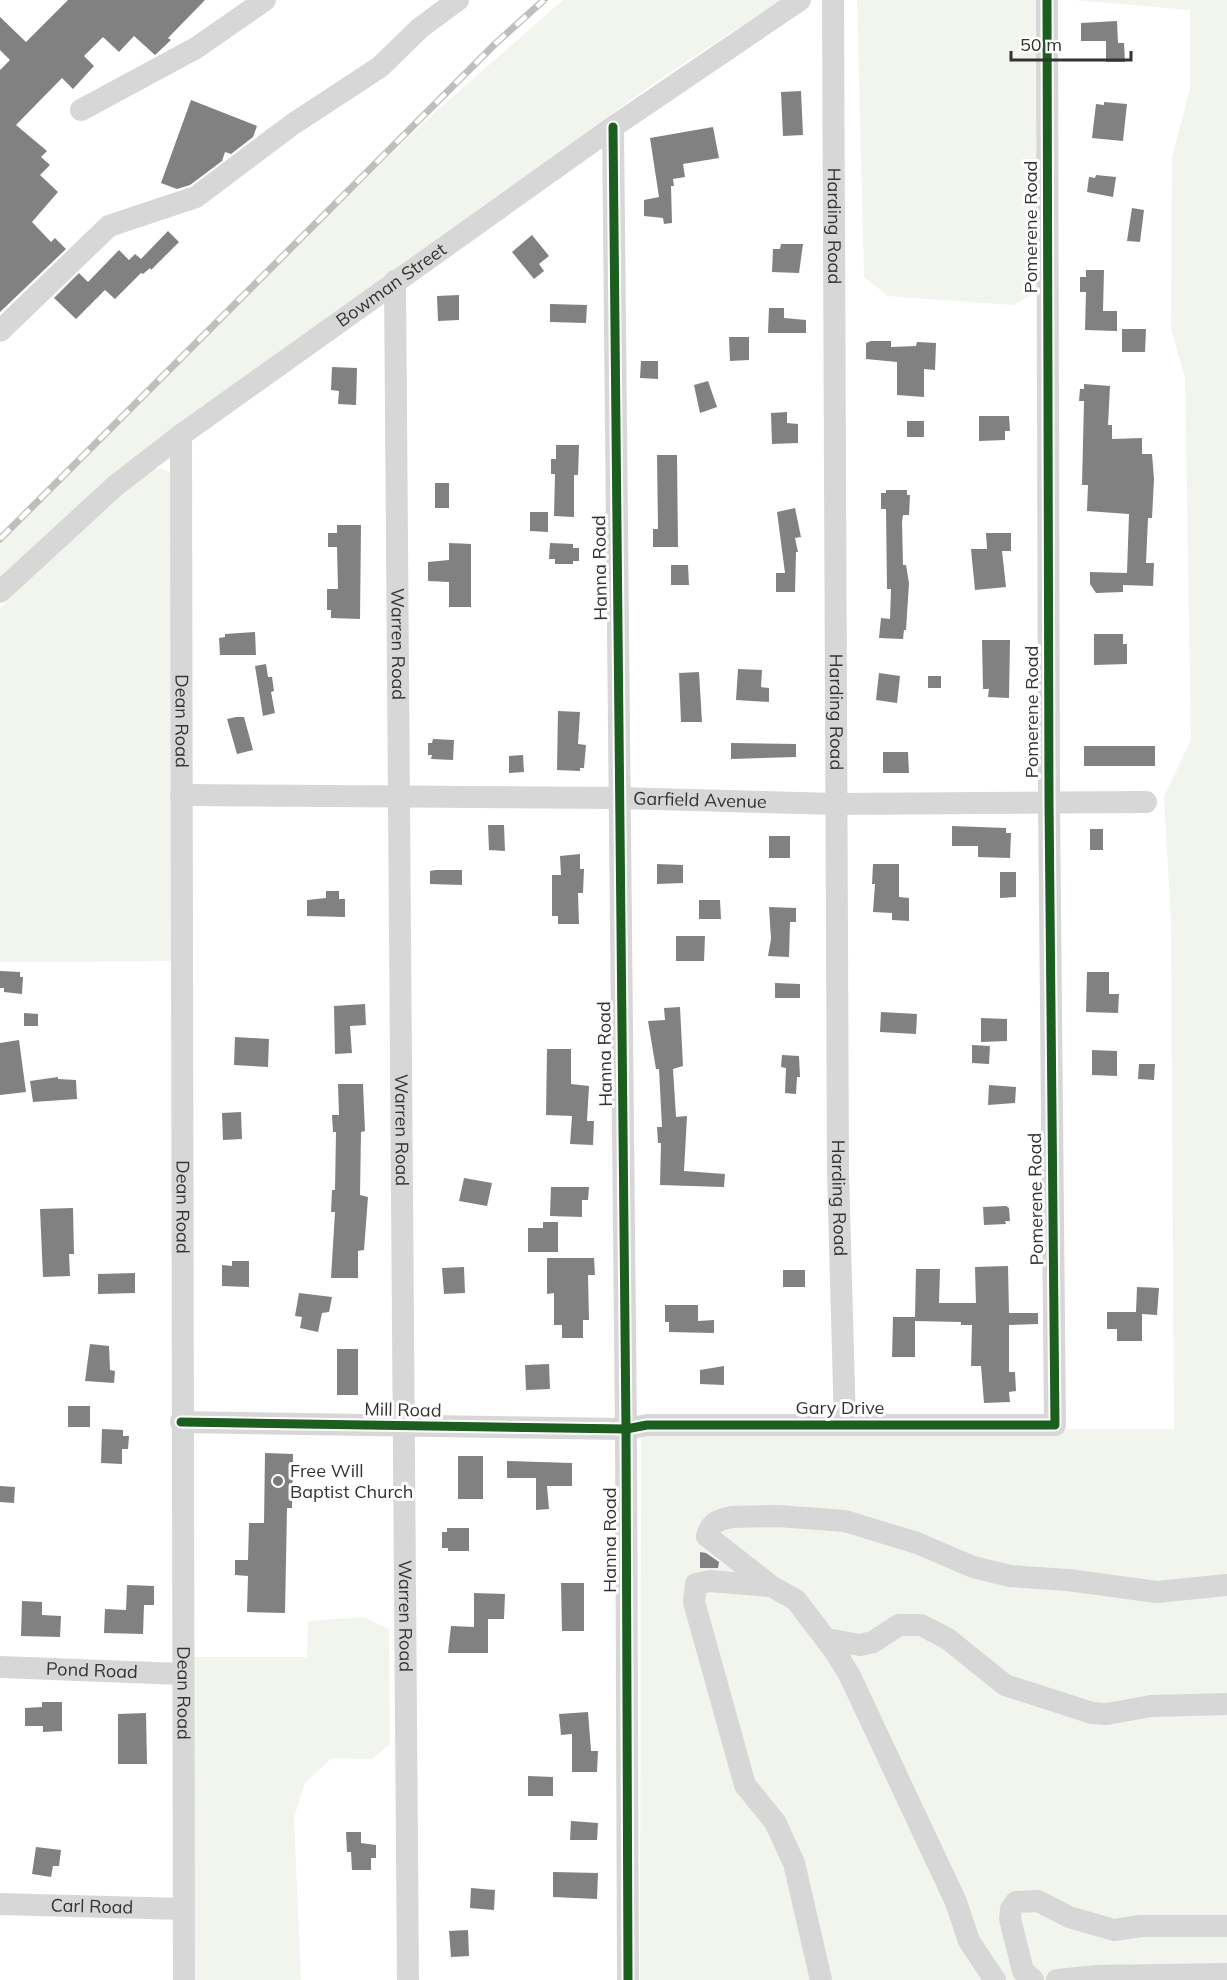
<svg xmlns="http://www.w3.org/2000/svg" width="1227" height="1980" viewBox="0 0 1227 1980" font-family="Mulish,sans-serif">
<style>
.green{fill:#f1f5ed}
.building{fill:#818181}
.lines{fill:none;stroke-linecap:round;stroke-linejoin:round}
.minor{stroke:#d7d7d7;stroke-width:22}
.rail-casing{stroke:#bebebe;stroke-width:7}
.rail{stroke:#fff;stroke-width:4.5;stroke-dasharray:14;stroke-linecap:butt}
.cycleway-casing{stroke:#fff;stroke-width:13}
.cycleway{stroke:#1b5e20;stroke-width:9}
.poi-dot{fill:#7a7a7a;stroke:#fff;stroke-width:2}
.labels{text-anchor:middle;stroke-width:6;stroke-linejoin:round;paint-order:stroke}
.street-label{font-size:18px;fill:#333;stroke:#fff}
.poi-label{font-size:18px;fill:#333;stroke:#fff;text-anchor:start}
</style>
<rect width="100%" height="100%" fill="#fff"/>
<g class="green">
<path d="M563,0H781L666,75L171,429L104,481L0,582V543L110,428L423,123Z"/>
<path d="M857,0H1040L1039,290L1014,305L888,296L864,277Z"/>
<path d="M1075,0H1227V1980H640L641,1434L650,1430L1174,1429L1171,923L1164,796L1191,740L1185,377L1171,329L1172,158L1190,89V10Z"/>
<path d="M161,468L172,474L174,961L0,962V608L92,518L150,470Z"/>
<path d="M364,1617L389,1629L390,1744L372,1759L332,1758L305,1783L294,1818L301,1980H191L189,1657H307L308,1621Z"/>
</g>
<g class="building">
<path d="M68,0H205L168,38L171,40L155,55L134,36L119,52L103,37L84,56L94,66L73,89L62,78L16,125L47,151L41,157L50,165L40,175L58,192L32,222L51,242L55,238L66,249L0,312V70L10,60L0,50V17L26,42Z"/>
<path d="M1117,21L1118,43H1124L1125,62H1106V41H1081V23Z"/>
<path d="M801,91L803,135L783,136L781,92Z"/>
<path d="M191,100L257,126L253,137L231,154L225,152L222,161L190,185L177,189L161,183Z"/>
<path d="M1104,102L1127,104L1123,141L1092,138L1096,104L1104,105Z"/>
<path d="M713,127L719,158L683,164L685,177L673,179L674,186H671L672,223L664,224L663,218L644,216V200L659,197L650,138Z"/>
<path d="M1096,175L1116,177L1113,197L1087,192L1089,177L1095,178Z"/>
<path d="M1132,208L1144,210L1140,242L1127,241Z"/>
<path d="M168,231L179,242L151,270L150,268L143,274L141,273L115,299L105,290L76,319L54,298L79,273L88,282L119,250L129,260L135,254L141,259Z"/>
<path d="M532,235L549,256L539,264L544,271L534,279L512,252Z"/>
<path d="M781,244H803L799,273L772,272L773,249H780Z"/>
<path d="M1086,270H1104L1103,311H1117V331L1085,330L1086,292H1080V277H1086Z"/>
<path d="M459,295V320L438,321L437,296Z"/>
<path d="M550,304L587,305L586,323L550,322Z"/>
<path d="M769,308H784V318L806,320V333H768Z"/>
<path d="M1122,329H1146L1145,352H1122Z"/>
<path d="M729,337H749V360L730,361Z"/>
<path d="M871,341H891V347L916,346L917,342L936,343L935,370L924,369V397L897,395V362L866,359V343Z"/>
<path d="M641,361H658V379L640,378Z"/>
<path d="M332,367L357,368L356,405L338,404L339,391L331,390Z"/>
<path d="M708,381L717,407L700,413L694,385Z"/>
<path d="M1084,384L1110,386L1108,425H1112V439L1142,438V454H1152L1154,479L1152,518H1148L1146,563H1154L1153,586L1123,585V592L1096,593L1090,584V572L1127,573L1129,514L1087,511L1088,485H1082L1084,401H1079L1080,389H1084Z"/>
<path d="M787,412V423L798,424V443L772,444L771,413Z"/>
<path d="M979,416H1009L1010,431H1005V440L979,441Z"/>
<rect x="907" y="421" width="17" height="16"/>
<path d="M556,445H579L578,475H574V517L554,516L555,474H551V459H556Z"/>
<path d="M657,455H677L678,547H653V529H658Z"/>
<rect x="435" y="483" width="14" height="25"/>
<path d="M886,490H907V495H910L909,515H903L902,522L903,565H906L909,583L906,630H904L903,639L879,638L881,618L890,619L891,589H887L886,509H881V493H886Z"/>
<path d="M795,508L801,537L795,538L798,552H796L795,592H776V573H785L777,512Z"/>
<path d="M530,512H548V532L530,531Z"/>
<path d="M337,525H361L360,619L331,618V610H327V589H338L337,547H328V533H337Z"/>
<path d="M986,533H1011V551H1002L1006,587L975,590L971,549H987Z"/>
<path d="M449,543L471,544V607H449V582L428,581V562L449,560Z"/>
<path d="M550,543L573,544V548H579V561H573V564H555V559H549Z"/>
<path d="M671,565H688L689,585H671Z"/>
<path d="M255,632L256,655H220L219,638L225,637V634Z"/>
<path d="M1094,634H1123V644H1127V664L1094,665Z"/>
<path d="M982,640H1010L1009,698L988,697L989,689H983Z"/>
<path d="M266,664L268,677H272L274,691L271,692L275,713L263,716L255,666Z"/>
<path d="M738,669L762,670L761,687L769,688V702L736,700Z"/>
<path d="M699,672L702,722H681L679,673Z"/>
<path d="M879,673L900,676L897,703L876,700Z"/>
<rect x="928" y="676" width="13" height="12"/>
<path d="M558,711L580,712L578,744L586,745L584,768H580V771L557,770Z"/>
<path d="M236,717H244L253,750L237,754L227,719Z"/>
<path d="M433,739L454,740L453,760L431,759L432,755H428V743H432Z"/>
<path d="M731,743L796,744V757L731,759Z"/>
<rect x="1084" y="746" width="71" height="20"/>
<path d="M883,752H908L909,773H883Z"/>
<path d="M523,755L524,772L509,773V756Z"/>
<path d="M488,825H504L505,851L489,850Z"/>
<path d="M952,826L1006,828V833H1011L1010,858L978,857V846H952Z"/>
<rect x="1090" y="829" width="13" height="21"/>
<rect x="769" y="836" width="21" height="22"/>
<path d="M580,854V869H584L583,893H578L579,924H558V916H552V875H561L560,856Z"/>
<path d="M657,864L683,865V883L657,884Z"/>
<path d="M873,864H899V897L909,898V921L892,920V913L873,912L875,884H872Z"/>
<path d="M436,870H462V885L430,884V871Z"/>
<path d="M1000,872H1016V897L1000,898Z"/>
<path d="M326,891H339V899H345V917L307,916V900L326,898Z"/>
<path d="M699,900H720L721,919H699Z"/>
<path d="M769,907L796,908V922H790L789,957L768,956L771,939Z"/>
<path d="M676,936H705L704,961H676Z"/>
<path d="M0,971L20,972V977H23L22,994L4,992V988H0Z"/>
<path d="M1087,972H1109V994H1119L1118,1013L1086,1012Z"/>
<path d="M775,983L800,984V998H775Z"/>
<path d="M365,1004L366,1025L350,1026L352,1053L335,1054L334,1006Z"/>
<path d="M680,1007L683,1066L673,1069L676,1117L687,1116L684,1171L725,1174L724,1187L660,1185L661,1143H658L657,1127H662L659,1069H656L648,1021L665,1020L664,1008Z"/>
<path d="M881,1012L917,1014L916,1034L880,1032Z"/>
<path d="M24,1013L38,1014V1026H24Z"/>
<path d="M981,1018L1007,1019V1041L981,1042Z"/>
<path d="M235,1037L269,1039L268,1067L234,1065Z"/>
<path d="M19,1040L26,1092L0,1095V1043Z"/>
<path d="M972,1045L990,1046L989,1064L972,1063Z"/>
<path d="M547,1049H571V1084L589,1086L587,1121H594L593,1145L570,1144L572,1116L546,1115Z"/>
<path d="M1092,1050L1117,1051V1076L1092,1075Z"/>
<path d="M782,1055L799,1056L800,1077H797L796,1094L785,1093L786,1068L781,1067Z"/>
<path d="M1139,1064H1155L1154,1080L1138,1079Z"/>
<path d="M58,1077V1079L76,1080L77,1099L33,1102L30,1081Z"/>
<path d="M338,1084H363L365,1131L361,1132L360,1195L368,1197L364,1250L358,1251V1278H331L335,1212H331L332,1190H335L336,1132H333L332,1115H339Z"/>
<path d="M989,1085L1016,1087L1015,1103L988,1105Z"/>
<path d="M241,1112L242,1139L223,1140L222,1113Z"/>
<path d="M464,1178L492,1183L487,1206L459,1201Z"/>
<path d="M551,1187H589L588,1200H582V1217L550,1216Z"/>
<path d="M1006,1206L1009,1208L1010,1221H1005L1006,1224L984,1225L983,1207Z"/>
<path d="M73,1208L74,1254H69L70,1276L43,1277L40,1209Z"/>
<path d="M543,1222H558V1252H528V1228H543Z"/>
<path d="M547,1258H594L595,1275H588L589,1320H583V1338H562V1325H554V1293L547,1294Z"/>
<path d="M232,1261H249V1287L222,1286V1265L232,1266Z"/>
<path d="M1008,1266L1009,1313H1038V1324L1009,1325V1372H1015L1016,1391L1009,1392L1010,1402L984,1403L981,1366H971L972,1325H961V1322L915,1321V1357H892L893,1317H915L916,1269H940L939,1303H976L975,1267Z"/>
<path d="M464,1267L465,1293L444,1294L442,1268Z"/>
<rect x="783" y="1270" width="22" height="17"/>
<path d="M135,1273V1293L98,1294V1274Z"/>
<path d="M1137,1287L1159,1288L1157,1315L1142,1314V1341H1117V1329H1107V1312H1136Z"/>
<path d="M299,1293L332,1297L329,1312L322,1313L318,1332L300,1328L302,1317L295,1316Z"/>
<path d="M665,1305H698V1321L714,1320V1333L669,1332V1322H665Z"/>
<path d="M90,1344L109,1346L110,1370L115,1371L114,1383L85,1381Z"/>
<rect x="337" y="1349" width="21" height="46"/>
<path d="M549,1364L550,1389L526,1390L525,1365Z"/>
<path d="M724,1366V1385L700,1384V1370Z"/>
<rect x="68" y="1406" width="22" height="21"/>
<path d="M102,1429L123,1430V1436H129L128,1449H122V1464L101,1463Z"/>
<path d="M265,1453L293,1454L292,1508H287L285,1613L247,1612L248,1576L235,1575V1560H248L249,1523H264Z"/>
<rect x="458" y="1456" width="25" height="43"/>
<path d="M507,1461L572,1463V1486H547L549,1509L536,1510V1478H507Z"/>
<path d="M0,1486L15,1487L14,1503L0,1502Z"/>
<path d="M447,1528H469V1551H448V1548H442V1532H447Z"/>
<path d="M700,1552L706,1553L719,1562L718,1568H700Z"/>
<path d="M561,1583H584V1631H562Z"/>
<path d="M127,1585L154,1586V1605H144L143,1634L104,1633L105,1609L126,1610Z"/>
<path d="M474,1593L505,1594L504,1619H488V1653H448L451,1626L474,1627Z"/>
<path d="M22,1601L42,1602V1615L61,1616L60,1637L21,1636Z"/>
<path d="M42,1702H62V1731L43,1732V1726H25V1708L42,1707Z"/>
<path d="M588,1712L591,1751H598L597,1772H572V1734L561,1735L559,1714Z"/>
<path d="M146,1713L147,1764H118V1714Z"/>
<path d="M528,1776L553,1777V1796H528Z"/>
<path d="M571,1821L598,1823L597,1840H570Z"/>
<path d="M346,1832H361V1843L376,1845V1858H371V1870H352L351,1852H347Z"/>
<path d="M36,1847L61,1850L59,1866H53L51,1877L32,1874Z"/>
<path d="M553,1872L598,1873L597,1899L553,1897Z"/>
<path d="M471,1888L495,1890L494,1910L470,1908Z"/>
<path d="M468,1930L469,1956L451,1957L449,1931Z"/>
</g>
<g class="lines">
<g class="minor">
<path id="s1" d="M833,0L838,1172L845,1425"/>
<path d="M81,110L196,48L265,0"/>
<path d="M613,127L626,1429L628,1980"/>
<path id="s2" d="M395,281L408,1980"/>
<path d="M0,331L109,226L196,197L293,124L380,67L420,28L458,0"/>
<path id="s3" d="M181,435L184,1980"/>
<path id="s4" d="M0,592L115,486L181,435L613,127L800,0"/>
<path id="s5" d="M181,795L619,798L837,804L1146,802"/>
<path d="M181,1422L626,1429L647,1425H1055L1049,802L1047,0"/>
<path d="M770,1586L710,1581L696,1584L694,1602L745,1785L775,1822L794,1863L821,1980"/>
<path d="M826,1639L860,1645L873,1642L899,1625H921L948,1639L1005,1685L1092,1713L1107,1714L1151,1706L1227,1704"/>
<path id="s6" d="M0,1667L182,1674"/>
<path id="s7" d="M0,1904L183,1909"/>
<path d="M995,1980L969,1941L956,1902L917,1819L849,1674L834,1650L796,1600L771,1586L707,1536C711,1522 718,1520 732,1517L778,1516L845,1521L917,1543L973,1567L1010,1576L1068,1580L1157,1592L1227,1585"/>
<path d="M1033,1980L1023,1971L1010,1919L1011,1909L1016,1902L1038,1901L1069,1917L1114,1930L1141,1926H1227"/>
<path d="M1057,1980L1097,1976L1227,1974"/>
</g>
<defs>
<path id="rail" d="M0,539L495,44L544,0"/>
</defs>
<use href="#rail" class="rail-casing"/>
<use href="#rail" class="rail"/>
<defs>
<g id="cycleway">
<path d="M613,127L626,1429L628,1980"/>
<path d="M181,1422L626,1429L647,1425H1055L1049,802L1047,0"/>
</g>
</defs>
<use href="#cycleway" class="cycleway-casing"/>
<use href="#cycleway" class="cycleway"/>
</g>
<circle class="poi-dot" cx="278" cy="1481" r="6"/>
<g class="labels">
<g class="street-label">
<text dy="6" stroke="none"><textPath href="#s1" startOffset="226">Harding Road</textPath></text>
<text transform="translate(1031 227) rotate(-90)" y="6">Pomerene Road</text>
<text dy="6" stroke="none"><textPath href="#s4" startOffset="498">Bowman Street</textPath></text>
<text transform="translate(600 568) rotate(-91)" y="6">Hanna Road</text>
<text dy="6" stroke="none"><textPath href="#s2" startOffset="363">Warren Road</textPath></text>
<text dy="6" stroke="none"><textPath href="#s1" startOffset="712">Harding Road</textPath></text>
<text transform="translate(1032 712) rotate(-90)" y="6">Pomerene Road</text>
<text dy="6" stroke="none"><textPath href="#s3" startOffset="286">Dean Road</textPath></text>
<text dy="6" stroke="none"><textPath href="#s5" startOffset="519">Garfield Avenue</textPath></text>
<text transform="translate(605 1054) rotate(-91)" y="6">Hanna Road</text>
<text dy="6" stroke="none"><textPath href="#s2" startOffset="849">Warren Road</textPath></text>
<text dy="6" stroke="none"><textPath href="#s1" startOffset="1198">Harding Road</textPath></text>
<text transform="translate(1036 1199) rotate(-91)" y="6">Pomerene Road</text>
<text dy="6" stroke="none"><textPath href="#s3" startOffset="772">Dean Road</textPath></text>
<text x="840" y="1414">Gary Drive</text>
<text transform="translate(403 1410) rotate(1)" y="6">Mill Road</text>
<text transform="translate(610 1540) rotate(-90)" y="6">Hanna Road</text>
<text dy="6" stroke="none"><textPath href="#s2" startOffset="1335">Warren Road</textPath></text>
<text dy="6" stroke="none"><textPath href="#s6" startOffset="92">Pond Road</textPath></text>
<text dy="6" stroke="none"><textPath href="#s3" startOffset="1258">Dean Road</textPath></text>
<text dy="6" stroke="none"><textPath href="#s7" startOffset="92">Carl Road</textPath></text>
</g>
<g class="poi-label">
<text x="290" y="1477">Free Will<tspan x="290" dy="21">Baptist Church</tspan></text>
</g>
</g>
<path d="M1011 51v9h120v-9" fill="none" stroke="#333333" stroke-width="3"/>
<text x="1020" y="51" font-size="18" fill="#333333" stroke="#ffffff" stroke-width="4.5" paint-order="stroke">50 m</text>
</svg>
